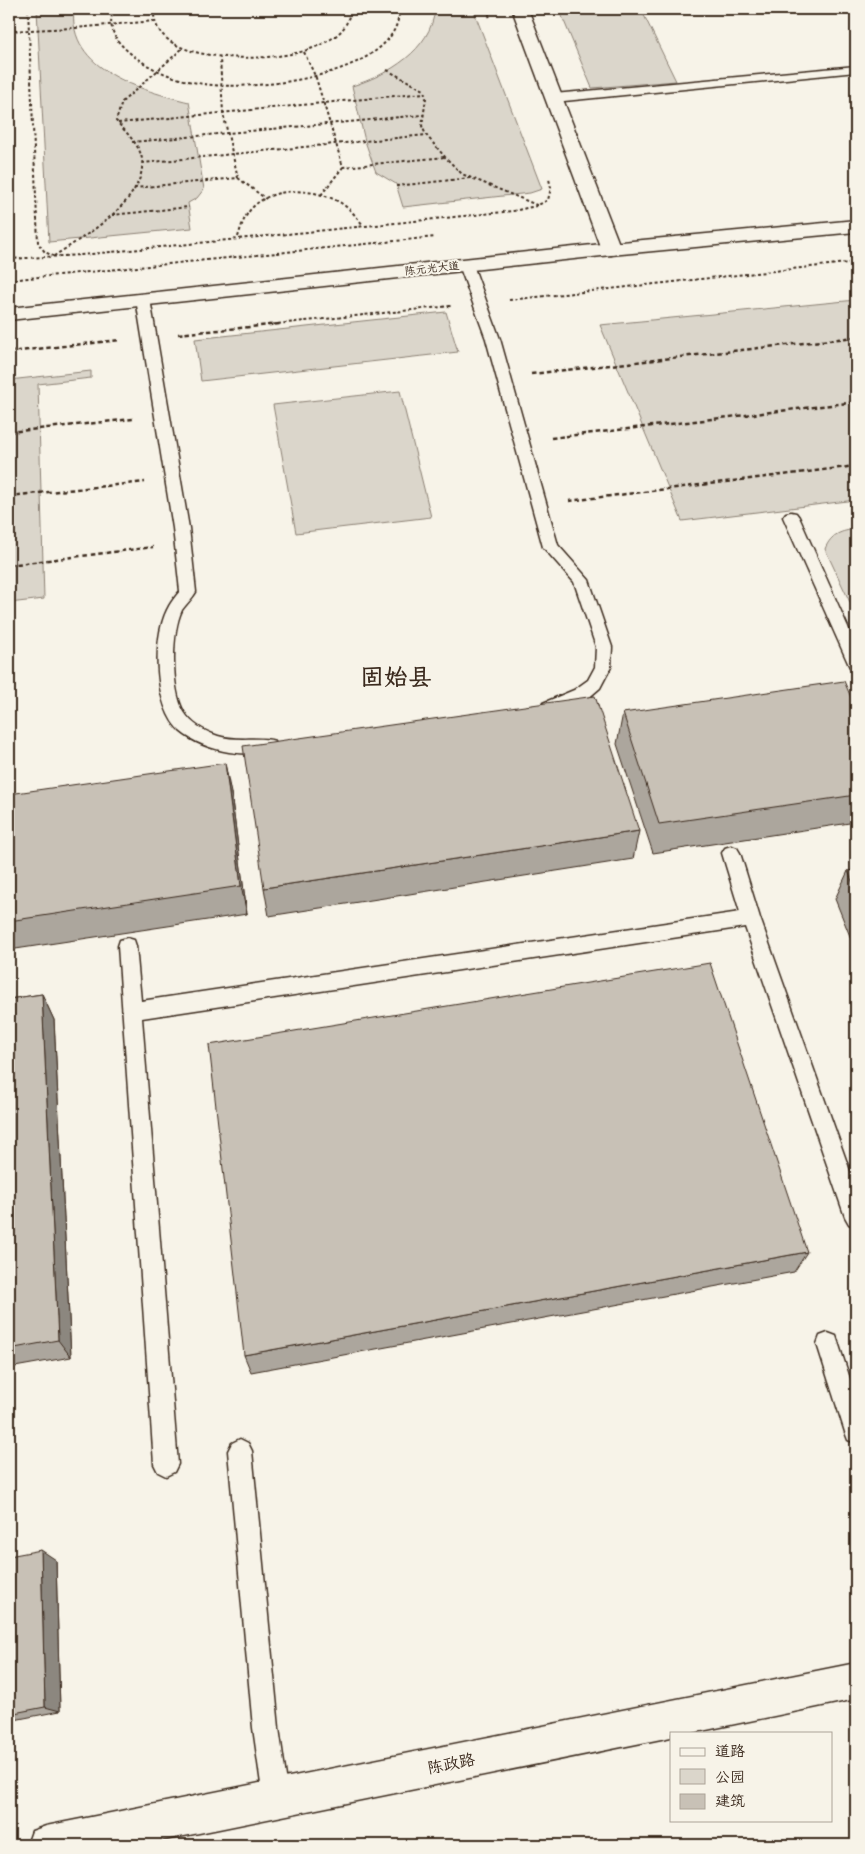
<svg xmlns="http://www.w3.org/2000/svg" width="865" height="1854" viewBox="0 0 865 1854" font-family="'Comic Neue','LXGW WenKai TC',sans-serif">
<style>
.green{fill:#dbd6cb;stroke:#8b8074}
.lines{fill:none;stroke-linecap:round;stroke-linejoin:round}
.lane-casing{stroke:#3b2a1e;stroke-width:3}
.street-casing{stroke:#3b2a1e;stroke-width:3}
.secondary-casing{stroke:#3b2a1e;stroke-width:3}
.path-far1{stroke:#3b2a1e;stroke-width:2;stroke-dasharray:3 2.5;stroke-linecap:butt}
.path{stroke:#3b2a1e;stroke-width:2.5;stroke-dasharray:4.5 3;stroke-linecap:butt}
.lane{fill:#f7f3e8;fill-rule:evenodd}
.street{fill:#f7f3e8;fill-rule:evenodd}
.secondary{fill:#f7f3e8;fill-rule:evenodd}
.wall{fill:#aca69d;stroke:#3b2a1e}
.shaded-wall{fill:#8c877f;stroke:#3b2a1e}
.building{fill:#c8c1b6;stroke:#3b2a1e}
.labels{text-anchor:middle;stroke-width:4;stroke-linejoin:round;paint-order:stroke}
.far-street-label{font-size:11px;fill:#3b2a1e;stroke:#f7f3e8}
.near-street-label{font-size:16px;fill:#3b2a1e;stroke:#f7f3e8}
.town-label{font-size:24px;font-weight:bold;fill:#3b2a1e;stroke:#f7f3e8}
</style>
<rect width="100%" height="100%" fill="#f7f3e8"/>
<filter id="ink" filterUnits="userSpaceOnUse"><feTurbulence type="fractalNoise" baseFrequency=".02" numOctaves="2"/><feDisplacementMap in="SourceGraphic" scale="10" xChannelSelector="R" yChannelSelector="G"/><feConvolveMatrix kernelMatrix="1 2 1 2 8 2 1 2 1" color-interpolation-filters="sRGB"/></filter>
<g filter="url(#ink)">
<g class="green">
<path d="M37,9H74C67,70 143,91 189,102L204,189L197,198L188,203L192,228L49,242Z"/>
<path d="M435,9H473L542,189L530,193L403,207L396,184L376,172L373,164L365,141L352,86C388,75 431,50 435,9Z"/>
<path d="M559,9H641L676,81L592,88Z"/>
<path d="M856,300V500L682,521L600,325Z"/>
<path d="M446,312L458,352L201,381L195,339Z"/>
<path d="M91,371V378L38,384L44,599L9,603V380Z"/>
<path d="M400,391L431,517L296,533L273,405Z"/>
<path d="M856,529V615L825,549C831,534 841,531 856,529Z"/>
</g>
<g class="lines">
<defs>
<g id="lane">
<path d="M856,66V72L554,102L548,98L554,94Z"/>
<path d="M466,261L473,265L500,339L558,545L589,580L612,647L611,667L600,688L586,700L549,714L543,713L541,708L543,703L574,690L588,680L595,667L596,647L574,582L543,547L486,339L459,265Z"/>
<path d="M143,295L150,299L189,528L196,592C192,599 186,604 182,610C171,633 171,690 184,712C191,724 206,732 218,736C237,742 259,736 275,741L278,746L275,751C261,755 244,754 229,752C212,749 193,742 180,731C154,707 152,640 167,610C170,603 175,597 180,591L173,528L136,299Z"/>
<path d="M791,512L796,513L799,517L856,645V669L850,667L848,663L783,517L786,513Z"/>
<path d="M731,846L737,848L740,853L760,918L856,1188V1227L849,1224L845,1217L745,927L142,1018L178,1464L174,1472L166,1476L158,1472L154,1464L118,946L120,940L127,938L134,940L136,946L141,1001L740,912L722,853L725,848Z"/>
<path d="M828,1333L836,1336L856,1397V1443L848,1440L845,1432L817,1344L820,1336Z"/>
<path d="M240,1439L248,1443L252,1451L279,1728L289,1798L285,1807L276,1811L267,1807L263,1798L253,1728L228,1451L232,1443Z"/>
</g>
<path id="street" d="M512,9H528L621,249L618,253L611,255L604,253L601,249Z"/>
<g id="secondary">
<path d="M856,220V232L611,255L9,320V308L611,243Z"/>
<path d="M856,1663V1699L692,1733H671V1737L140,1845H27L32,1831L46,1826Z"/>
</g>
</defs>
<use href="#lane" class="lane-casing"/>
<use href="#street" class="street-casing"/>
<use href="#secondary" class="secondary-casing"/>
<g class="path-far1">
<path d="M28,9L38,243L45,252L53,256"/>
<path d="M113,9C112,15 110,22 112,28C115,41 125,49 135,57C154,71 175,79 198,83C246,93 401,78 399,9"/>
<path d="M154,9C150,64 256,61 291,54C308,51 330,43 342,30C347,25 349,15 352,9"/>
<path d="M487,9L490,18"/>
<path d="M9,31L75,28L154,21"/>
<path d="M304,52L316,78L343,167L445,157"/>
<path d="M387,70L424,90L426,98L422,126L426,135L445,157L462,174L539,206"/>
<path d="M118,123L425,93"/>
<path d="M132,142L423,115"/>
<path d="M142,163L426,135"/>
<path d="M238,178L266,199"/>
<path d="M396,186L470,178"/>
<path d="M134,188L238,178L223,113L220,58"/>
<path d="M321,195L343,167"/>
<path d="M112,215L189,207"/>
<path d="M238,237C241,227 244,217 251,209C272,185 316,188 341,203C350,209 357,217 363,225"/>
<path d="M54,256C83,237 147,201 142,159C140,145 125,131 116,121L122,102L183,48"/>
<path d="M9,259L81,255L513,211L536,206L548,200L551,188L549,179"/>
<path d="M9,280L435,237"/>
<path d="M509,300L856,262"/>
<path d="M267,325L451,306"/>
</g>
<g class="path">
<path d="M178,334L280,324"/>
<path d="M9,352L120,340"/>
<path d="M531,374L856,337"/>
<path d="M9,432L133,419"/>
<path d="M551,438L856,402"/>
<path d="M9,496L145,482"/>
<path d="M569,501L856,466"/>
<path d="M9,565L153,547"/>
</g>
<use href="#lane" class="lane"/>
<use href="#street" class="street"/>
<use href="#secondary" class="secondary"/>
</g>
<g class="wall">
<path d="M856,709V822L653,853L617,744L623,713Z"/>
<path d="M231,793L247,914L9,950V794Z"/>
<path d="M639,831L633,859L269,916L264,888Z"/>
<path d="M856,870V951L835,899L848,871Z"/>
<path d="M42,994L54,1020L71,1357L9,1368V999Z"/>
<path d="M807,1252L794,1272L251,1372L244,1355Z"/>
<path d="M9,1556L56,1560L60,1711L9,1721Z"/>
</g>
<g class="shaded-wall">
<path d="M225,763L231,793L247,914L241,886Z"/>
<path d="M42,994L54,1020L71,1357L58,1340Z"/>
<path d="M41,1550L56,1560L60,1711L45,1707Z"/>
</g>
<g class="building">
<path d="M844,681L856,709V795L659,824L623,713Z"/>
<path d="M595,696L639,831L264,888L243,746Z"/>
<path d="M225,763L241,886L9,921V794Z"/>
<path d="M856,870V891L848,871Z"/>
<path d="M710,963L807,1252L244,1355L209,1045Z"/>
<path d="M42,994L58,1340L9,1349V999Z"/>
<path d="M41,1550L45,1707L9,1714V1556Z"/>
</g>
</g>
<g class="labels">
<g class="far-street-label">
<text transform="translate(432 268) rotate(-6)" y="4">陈元光大道</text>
</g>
<g class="near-street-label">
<text transform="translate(451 1763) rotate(-11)" y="6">陈政路</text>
</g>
<g class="town-label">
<text x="396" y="685">固始县</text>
</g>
</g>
<rect width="865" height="1854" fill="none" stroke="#f7f3e8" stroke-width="30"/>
<rect x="15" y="15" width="835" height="1824" fill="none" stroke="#3b2a1e" stroke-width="2" filter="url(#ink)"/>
<rect x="670" y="1732" width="162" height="90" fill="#f7f3e8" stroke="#aca397"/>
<rect x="680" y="1748" width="25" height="8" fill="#f7f3e8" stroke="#aca397"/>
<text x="715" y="1756" font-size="15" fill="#3b2a1e">道路</text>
<rect x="680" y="1769" width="25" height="15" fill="#dbd6cb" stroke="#aca397"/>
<text x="715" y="1782" font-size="15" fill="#3b2a1e">公园</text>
<rect x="680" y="1794" width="25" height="15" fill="#c8c1b6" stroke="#aca397"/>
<text x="715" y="1806" font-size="15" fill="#3b2a1e">建筑</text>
</svg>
